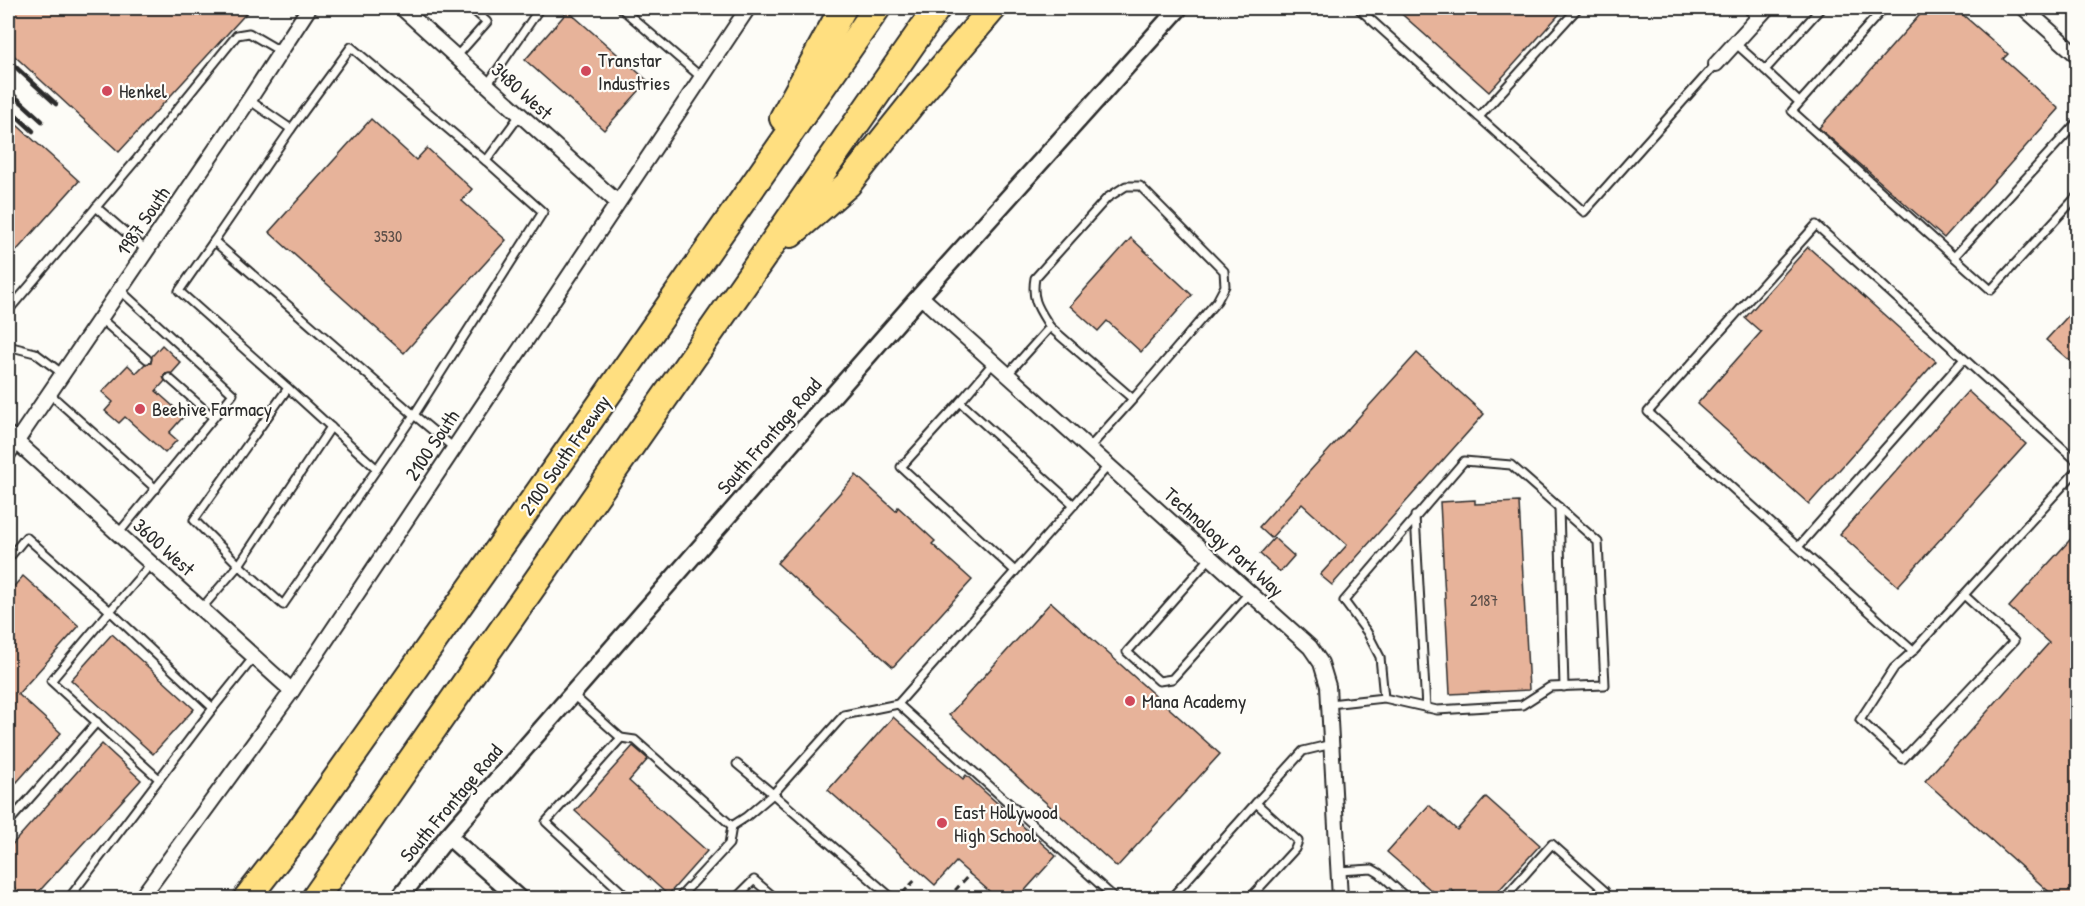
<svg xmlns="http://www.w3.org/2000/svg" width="2085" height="906" viewBox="0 0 2085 906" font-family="'Patrick Hand',sans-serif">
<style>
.building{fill:#e7b39a;stroke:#2b2b2b;stroke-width:1.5}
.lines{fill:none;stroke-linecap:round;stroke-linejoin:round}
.service-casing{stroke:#2b2b2b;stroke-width:11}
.minor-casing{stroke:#2b2b2b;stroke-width:18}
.tertiary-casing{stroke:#2b2b2b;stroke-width:21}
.motorway-casing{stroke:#2b2b2b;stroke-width:30}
.path{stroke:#2b2b2b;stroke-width:3;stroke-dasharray:6 4.5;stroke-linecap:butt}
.service{stroke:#fdfcf7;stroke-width:7}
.minor{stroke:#fdfcf7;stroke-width:14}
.tertiary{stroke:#fdfcf7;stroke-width:16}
.motorway{stroke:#ffdf80;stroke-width:26}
.rail{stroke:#2b2b2b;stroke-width:4.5}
.poi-dot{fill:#d1495b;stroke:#fdfcf7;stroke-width:2}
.labels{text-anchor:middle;stroke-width:4.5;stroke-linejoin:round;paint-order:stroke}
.number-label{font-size:16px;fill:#5a4d47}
.poi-label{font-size:20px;fill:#2b2b2b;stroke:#fdfcf7;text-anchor:start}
.street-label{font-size:20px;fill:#2b2b2b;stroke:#fdfcf7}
</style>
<rect width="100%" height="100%" fill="#fdfcf7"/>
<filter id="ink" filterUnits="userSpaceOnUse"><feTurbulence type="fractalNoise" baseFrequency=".0167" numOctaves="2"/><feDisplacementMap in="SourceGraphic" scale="12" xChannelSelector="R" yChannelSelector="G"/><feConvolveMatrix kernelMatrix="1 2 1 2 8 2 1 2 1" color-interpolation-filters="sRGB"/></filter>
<g filter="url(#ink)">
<g class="building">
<path d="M8,8H251L119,152L8,50Z"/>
<path d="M1395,8H1565L1489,92Z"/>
<path d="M1926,8H1955L2008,54L2003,59L2059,109L1944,238L1819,128Z"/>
<path d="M568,11L648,81L604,130L525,60Z"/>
<path d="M8,117L79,181L8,260Z"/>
<path d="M371,119L416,160L427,148L472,189L462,201L506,240L404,353L269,232Z"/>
<path d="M1131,238L1192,295L1141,352L1107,321L1098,331L1070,306Z"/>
<path d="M1808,247L1936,361L1809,504L1697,404L1761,332L1745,318Z"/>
<path d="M2078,305V368L2046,340Z"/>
<path d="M162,345L181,363L172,373L165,374L163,377L165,381L156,391L184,416L169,433L177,440L165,453L125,417L119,423L105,411L113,402L102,392L128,365L136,373L145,364L151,363L152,356Z"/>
<path d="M1417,353L1484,414L1332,585L1320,575L1347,545L1302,504L1271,538L1259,527Z"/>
<path d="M1968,391L2026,444L1898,586L1840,534Z"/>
<path d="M856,475L896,511L898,507L935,541L932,544L972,580L893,667L777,563Z"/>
<path d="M1475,500V504L1519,502L1529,690L1450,694L1440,502Z"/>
<path d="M2078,531V898H2056L1925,781L2049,643L2009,607Z"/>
<path d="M1274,538L1294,556L1280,572L1260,554Z"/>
<path d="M23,576L79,626L18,694L61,733L8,792V593Z"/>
<path d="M1051,602L1220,754L1117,867L949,715Z"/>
<path d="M112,634L194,709L153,754L71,680Z"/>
<path d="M893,717L963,779L966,775L1056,856L1018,898H997L956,862L935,885L828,790Z"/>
<path d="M102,744L141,780L33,898H25L8,882V849Z"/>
<path d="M633,746L648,759L629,781L707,851L668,895L575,811Z"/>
<path d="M1486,797L1540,845L1492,898H1462L1450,889L1442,898H1440L1387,852L1429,805L1457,830Z"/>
</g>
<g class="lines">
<defs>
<g id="service">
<path d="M621,8L701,77"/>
<path d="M1358,8L1584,212L1716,64"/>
<path d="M1746,8L1758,18"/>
<path d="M1884,8L1792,111L1954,257"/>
<path d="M1735,43L1765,70"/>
<path d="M456,57L487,22L471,8"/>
<path d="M487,85L540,8"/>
<path d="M249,100L291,129L351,47L486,161L520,115"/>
<path d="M1799,102L1765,70L1821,8"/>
<path d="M1479,117L1578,8"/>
<path d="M2078,121L1954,257L1991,290L2078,195"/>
<path d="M291,129L214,241L414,415L543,212L486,161"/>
<path d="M96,207L147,251"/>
<path d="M214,241L179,291L288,388L194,520L239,565L331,427"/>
<path d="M8,311L137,159L237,35L249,33L280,51"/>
<path d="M101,319L147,359"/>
<path d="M1050,327C1039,309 1031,300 1035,278L1107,198L1126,186H1140L1224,271L1225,286L1217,301L1133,399"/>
<path d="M8,346L35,353L63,374"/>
<path d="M994,362L960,402L1074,505"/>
<path d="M1007,375L1050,327L1133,399L1089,448"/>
<path d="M169,378L213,417"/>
<path d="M288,388L377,469"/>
<path d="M50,394L156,489"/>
<path d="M960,402L901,467L1015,571"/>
<path d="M1559,507L1564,687"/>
<path d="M1415,516L1426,708"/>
<path d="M118,534L233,394L120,290"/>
<path d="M1798,547L1964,359"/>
<path d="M1211,557L1127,652L1159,681L1172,679L1250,592"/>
<path d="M8,559L26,537L110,611L51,681L159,779"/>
<path d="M151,564L110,611L213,708L254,657"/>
<path d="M1964,595L2014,641L1903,759L1860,720L1894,668L1913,651L2078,469"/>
<path d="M201,609L239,565L283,605L414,415L454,448"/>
<path d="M1913,651L1648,412L1816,225L2078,462"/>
<path d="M572,694L621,738L546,822L628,898"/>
<path d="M898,704L1115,898"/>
<path d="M1330,704L1384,698L1437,710L1522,705L1550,687L1605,685L1598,542L1511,465L1464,461L1344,601L1367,632L1380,657L1384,698"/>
<path d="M621,738L635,740L732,826L746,817L773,794L737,764"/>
<path d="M1256,803L1303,751L1332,744"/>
<path d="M8,823L97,722"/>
<path d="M1339,871L1372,869L1379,873L1407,898"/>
<path d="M69,898L213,708"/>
<path d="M679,898L729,844L732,826"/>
<path d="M736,898L754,880L775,898"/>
<path d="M892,898L773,794L844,715L898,704L1109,465"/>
<path d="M1171,898L1256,803L1298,841L1295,849L1250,898"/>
<path d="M1504,898L1552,844L1605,891L1598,898"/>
</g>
<g id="minor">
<path d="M402,8L617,202"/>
<path d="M2024,8L2078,56"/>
<path d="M1716,64L1767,8"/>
<path d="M920,296L1310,647L1321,663L1328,686L1340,898"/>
<path d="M8,434L292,691"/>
<path d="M8,454L249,100L309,8"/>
<path d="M141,898L292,691L748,8"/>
</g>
<g id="tertiary">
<path d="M448,836L518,898"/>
<path d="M399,898L448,836L920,296L1179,8"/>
</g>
<g id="motorway">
<path d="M783,118L843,8"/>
<path d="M791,234L848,184L918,96L993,8"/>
<path d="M247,898L300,830L561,461L877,8"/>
<path d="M315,898L937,8"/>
</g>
</defs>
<use href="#service" class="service-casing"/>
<use href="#minor" class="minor-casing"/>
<use href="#tertiary" class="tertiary-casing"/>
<use href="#motorway" class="motorway-casing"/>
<g class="path">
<path d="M903,893L916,879"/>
<path d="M923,898L930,891"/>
<path d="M948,898L970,874"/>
</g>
<use href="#service" class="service"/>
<use href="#minor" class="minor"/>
<use href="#tertiary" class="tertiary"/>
<use href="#motorway" class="motorway"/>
<g class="rail">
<path d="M8,60L56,104"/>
<path d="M8,90L42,121"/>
<path d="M8,108L33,131"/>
</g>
</g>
</g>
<g class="poi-dot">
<circle cx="586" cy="71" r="6"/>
<circle cx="107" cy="91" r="6"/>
<circle cx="140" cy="409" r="6"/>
<circle cx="1130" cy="701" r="6"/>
<circle cx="942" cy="823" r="6"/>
</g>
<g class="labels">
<g class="number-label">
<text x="388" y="242">3530</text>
<text x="1484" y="606">2187</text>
</g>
<g class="poi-label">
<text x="598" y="67">Transtar<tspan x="598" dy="23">Industries</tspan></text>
<text x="119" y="98">Henkel</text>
<text x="152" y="416">Beehive Farmacy</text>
<text x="1142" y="708">Mana Academy</text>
<text x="954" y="819">East Hollywood<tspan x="954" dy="23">High School</tspan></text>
</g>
<g class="street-label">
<text transform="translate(522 91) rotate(42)" y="7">3480 West</text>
<text transform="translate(143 221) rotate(-56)" y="7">1987 South</text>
<text transform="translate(769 436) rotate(-49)" y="7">South Frontage Road</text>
<text transform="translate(432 445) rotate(-56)" y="7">2100 South</text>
<text transform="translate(565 455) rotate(-55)" y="7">2100 South Freeway</text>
<text transform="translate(1224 542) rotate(42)" y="7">Technology Park Way</text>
<text transform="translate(164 547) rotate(42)" y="7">3600 West</text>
<text transform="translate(451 803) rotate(-50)" y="7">South Frontage Road</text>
</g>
</g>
<rect width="2085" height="906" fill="none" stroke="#fdfcf7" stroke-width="30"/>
<rect x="15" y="15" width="2055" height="876" fill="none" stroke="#2b2b2b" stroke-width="2" filter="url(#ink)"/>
</svg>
